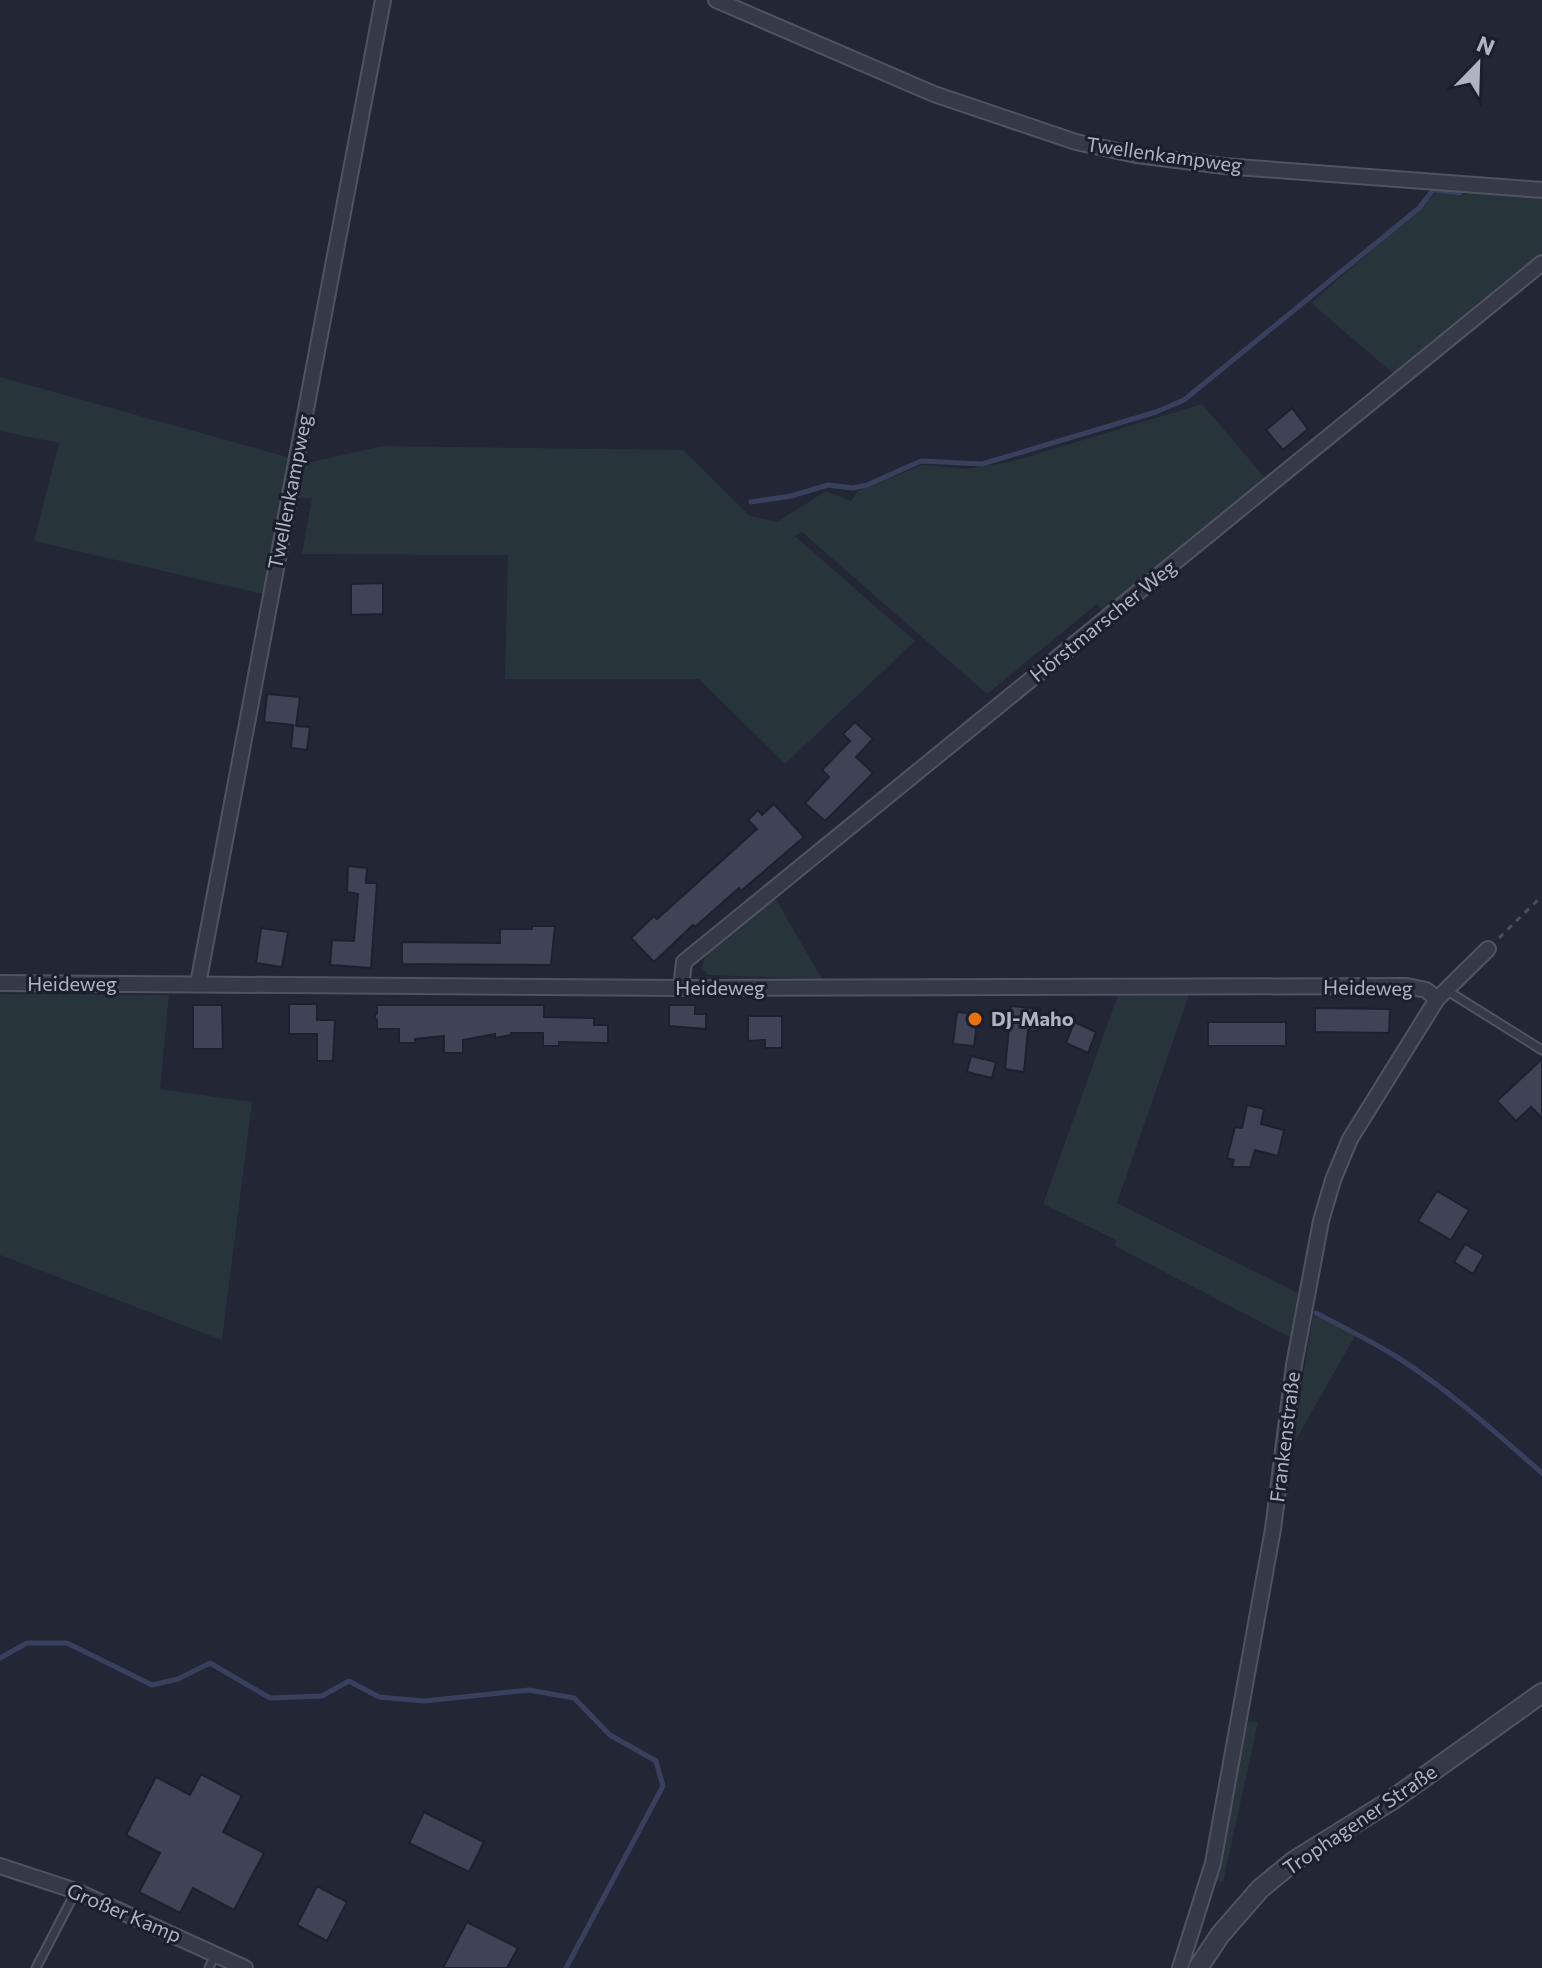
<svg xmlns="http://www.w3.org/2000/svg" width="1542" height="1968" viewBox="0 0 1542 1968" font-family="Commissioner,sans-serif">
<style>
.green{fill:#273439}
.lines{fill:none;stroke-linecap:round;stroke-linejoin:round}
.stream{stroke:#39405d;stroke-width:5}
.building{fill:#3f4355;stroke:#1d202d;stroke-width:2}
.service-casing{stroke:#505361;stroke-width:11}
.minor-casing{stroke:#505361;stroke-width:18}
.tertiary-casing{stroke:#505361;stroke-width:22}
.path{stroke:#444f56;stroke-width:3;stroke-dasharray:6 6;stroke-linecap:butt}
.service{stroke:#363946;stroke-width:7}
.minor{stroke:#363946;stroke-width:14}
.tertiary{stroke:#363946;stroke-width:18}
.food-dot{fill:#e8710a;stroke:#1b1e2b;stroke-width:3}
.labels{text-anchor:middle;stroke-width:6;stroke-linejoin:round;paint-order:stroke}
.street-label{font-size:20px;fill:#b0b3c2;stroke:#1b1e2b}
.poi-label{font-size:20px;font-weight:bold;fill:#b0b3c2;stroke:#1b1e2b;text-anchor:start}
</style>
<rect width="100%" height="100%" fill="#232635"/>
<g class="green">
<path d="M1474,192L1542,198V254L1396,376L1311,303L1436,193L1460,196Z"/>
<path d="M0,377L291,458L267,595L34,541L59,443L0,431Z"/>
<path d="M1202,404L1267,480L1104,613L1097,604L987,694L802,532L795,536L915,641L785,764L699,679H505L508,555L302,554L312,498H297L303,464L382,446L683,450L750,516L777,522L826,491L851,501L858,491L922,465L965,469L1010,462Z"/>
<path d="M775,898L822,979L708,975L702,968L706,953Z"/>
<path d="M0,994L169,995L160,1089L252,1102L222,1340L0,1255Z"/>
<path d="M1118,995H1189L1117,1203L1300,1294L1293,1339L1115,1246L1116,1240L1043,1204Z"/>
<path d="M1313,1315L1356,1334L1292,1447Z"/>
<path d="M1245,1721L1258,1722L1223,1882L1213,1880Z"/>
</g>
<g class="lines">
<g class="stream">
<path d="M751,502L791,496L828,485L853,488L867,485L921,461L982,464L1156,412L1184,400L1419,208L1433,190L1460,193"/>
<path d="M1316,1313C1343,1327 1371,1341 1397,1357C1450,1391 1495,1432 1542,1473"/>
<path d="M0,1658L27,1643H67L152,1685L178,1679L210,1663L270,1698L322,1696L349,1681L379,1697L424,1701L529,1690L574,1698L610,1735L656,1761L663,1786L566,1968"/>
</g>
</g>
<g class="building">
<path d="M1292,408L1308,429L1283,450L1266,430Z"/>
<path d="M383,583V614L351,615V584Z"/>
<path d="M267,694L300,697L296,726L310,727L307,750L291,748L293,725L264,722Z"/>
<path d="M855,722L873,739L856,757L873,773L825,821L805,803L829,777L822,770L850,741L843,734Z"/>
<path d="M774,804L804,837L741,891L739,888L695,927L693,925L654,962L631,938L654,916L657,919L757,829L748,820L758,810L762,815Z"/>
<path d="M348,866L367,868L366,883H377L371,968L330,965L332,940L354,941L358,894L347,892Z"/>
<path d="M532,926H555L551,965L402,964V942L500,943V929H532Z"/>
<path d="M261,928L288,932L282,967L256,963Z"/>
<path d="M289,1004H317V1020H335L333,1061H317V1034H289Z"/>
<path d="M193,1005H222L223,1049H193Z"/>
<path d="M377,1005H544V1017L594,1018V1025H608V1043L559,1042V1046H543V1033H511V1035L495,1038V1034L463,1040V1053H444V1036L415,1039V1043H399V1029H377V1020L374,1017L377,1013Z"/>
<path d="M669,1005H695V1014H706V1029L669,1026Z"/>
<path d="M1011,1006L1040,1009L1038,1031L1028,1030L1024,1072L1005,1069Z"/>
<path d="M1315,1008L1390,1009L1389,1033L1315,1032Z"/>
<path d="M957,1012L978,1014L974,1046L953,1044Z"/>
<path d="M748,1016H782V1048H765V1040L748,1041Z"/>
<path d="M1074,1022L1096,1032L1088,1053L1066,1043Z"/>
<rect x="1208" y="1022" width="78" height="24"/>
<path d="M971,1056L996,1062L992,1078L967,1072Z"/>
<path d="M1542,1059V1118L1531,1107L1516,1121L1497,1101Z"/>
<path d="M1247,1105L1264,1109L1261,1124L1284,1130L1278,1156L1255,1150L1250,1167H1232L1234,1160L1227,1158L1235,1127L1242,1128Z"/>
<path d="M1437,1191L1469,1210L1451,1240L1418,1221Z"/>
<path d="M1465,1244L1484,1255L1473,1274L1454,1262Z"/>
<path d="M201,1774L242,1796L223,1832L264,1853L234,1910L193,1888L180,1913L139,1892L160,1853L126,1835L156,1777L190,1795Z"/>
<path d="M424,1812L484,1842L469,1872L409,1843Z"/>
<path d="M317,1886L347,1902L327,1941L297,1925Z"/>
<path d="M467,1922L518,1948L507,1968H443Z"/>
</g>
<g class="lines">
<defs>
<g id="service">
<path d="M1446,990L1542,1050"/>
<path d="M36,1968L76,1891"/>
<path d="M209,1968L215,1955"/>
</g>
<g id="minor">
<path d="M716,0L934,94L1076,142L1136,155L1224,166L1542,190"/>
<path d="M0,983L681,988L1407,986L1426,990L1437,999"/>
<path d="M198,984L383,0"/>
<path d="M681,988L684,962L1542,263"/>
<path d="M0,1866L76,1891L245,1968"/>
<path d="M1180,1968L1213,1863L1273,1529L1294,1365L1321,1221L1333,1180L1350,1139L1437,999L1488,949"/>
</g>
<path id="tertiary" d="M1198,1968L1220,1935L1260,1889L1294,1861L1392,1800L1542,1693"/>
</defs>
<use href="#service" class="service-casing"/>
<use href="#minor" class="minor-casing"/>
<use href="#tertiary" class="tertiary-casing"/>
<path class="path" d="M1499,938L1542,896"/>
<use href="#service" class="service"/>
<use href="#minor" class="minor"/>
<use href="#tertiary" class="tertiary"/>
</g>
<circle class="food-dot" cx="975" cy="1019" r="8"/>
<g class="labels">
<g class="street-label">
<text transform="translate(1164 155) rotate(8)" y="7">Twellenkampweg</text>
<text transform="translate(290 492) rotate(-79)" y="7">Twellenkampweg</text>
<text transform="translate(1103 621) rotate(-39)" y="7">Hörstmarscher Weg</text>
<text x="72" y="991">Heideweg</text>
<text x="720" y="995">Heideweg</text>
<text transform="translate(1368 988) rotate(1)" y="7">Heideweg</text>
<text transform="translate(1285 1437) rotate(-83)" y="7">Frankenstraße</text>
<text transform="translate(1360 1820) rotate(-34)" y="7">Trophagener Straße</text>
<text transform="translate(124 1913) rotate(23)" y="7">Großer Kamp</text>
</g>
<g class="poi-label">
<text x="991" y="1026">DJ-Maho</text>
</g>
</g>
<g transform="translate(1478 64) rotate(23)" stroke="#1b1e2b" stroke-width="6" paint-order="stroke">
<path d="M0-6L14 30L0 20L-14 30Z" fill="#b0b3c2"/>
<text y="-12" font-size="22" font-weight="bold" text-anchor="middle" fill="#b0b3c2">N</text>
</g>
</svg>
